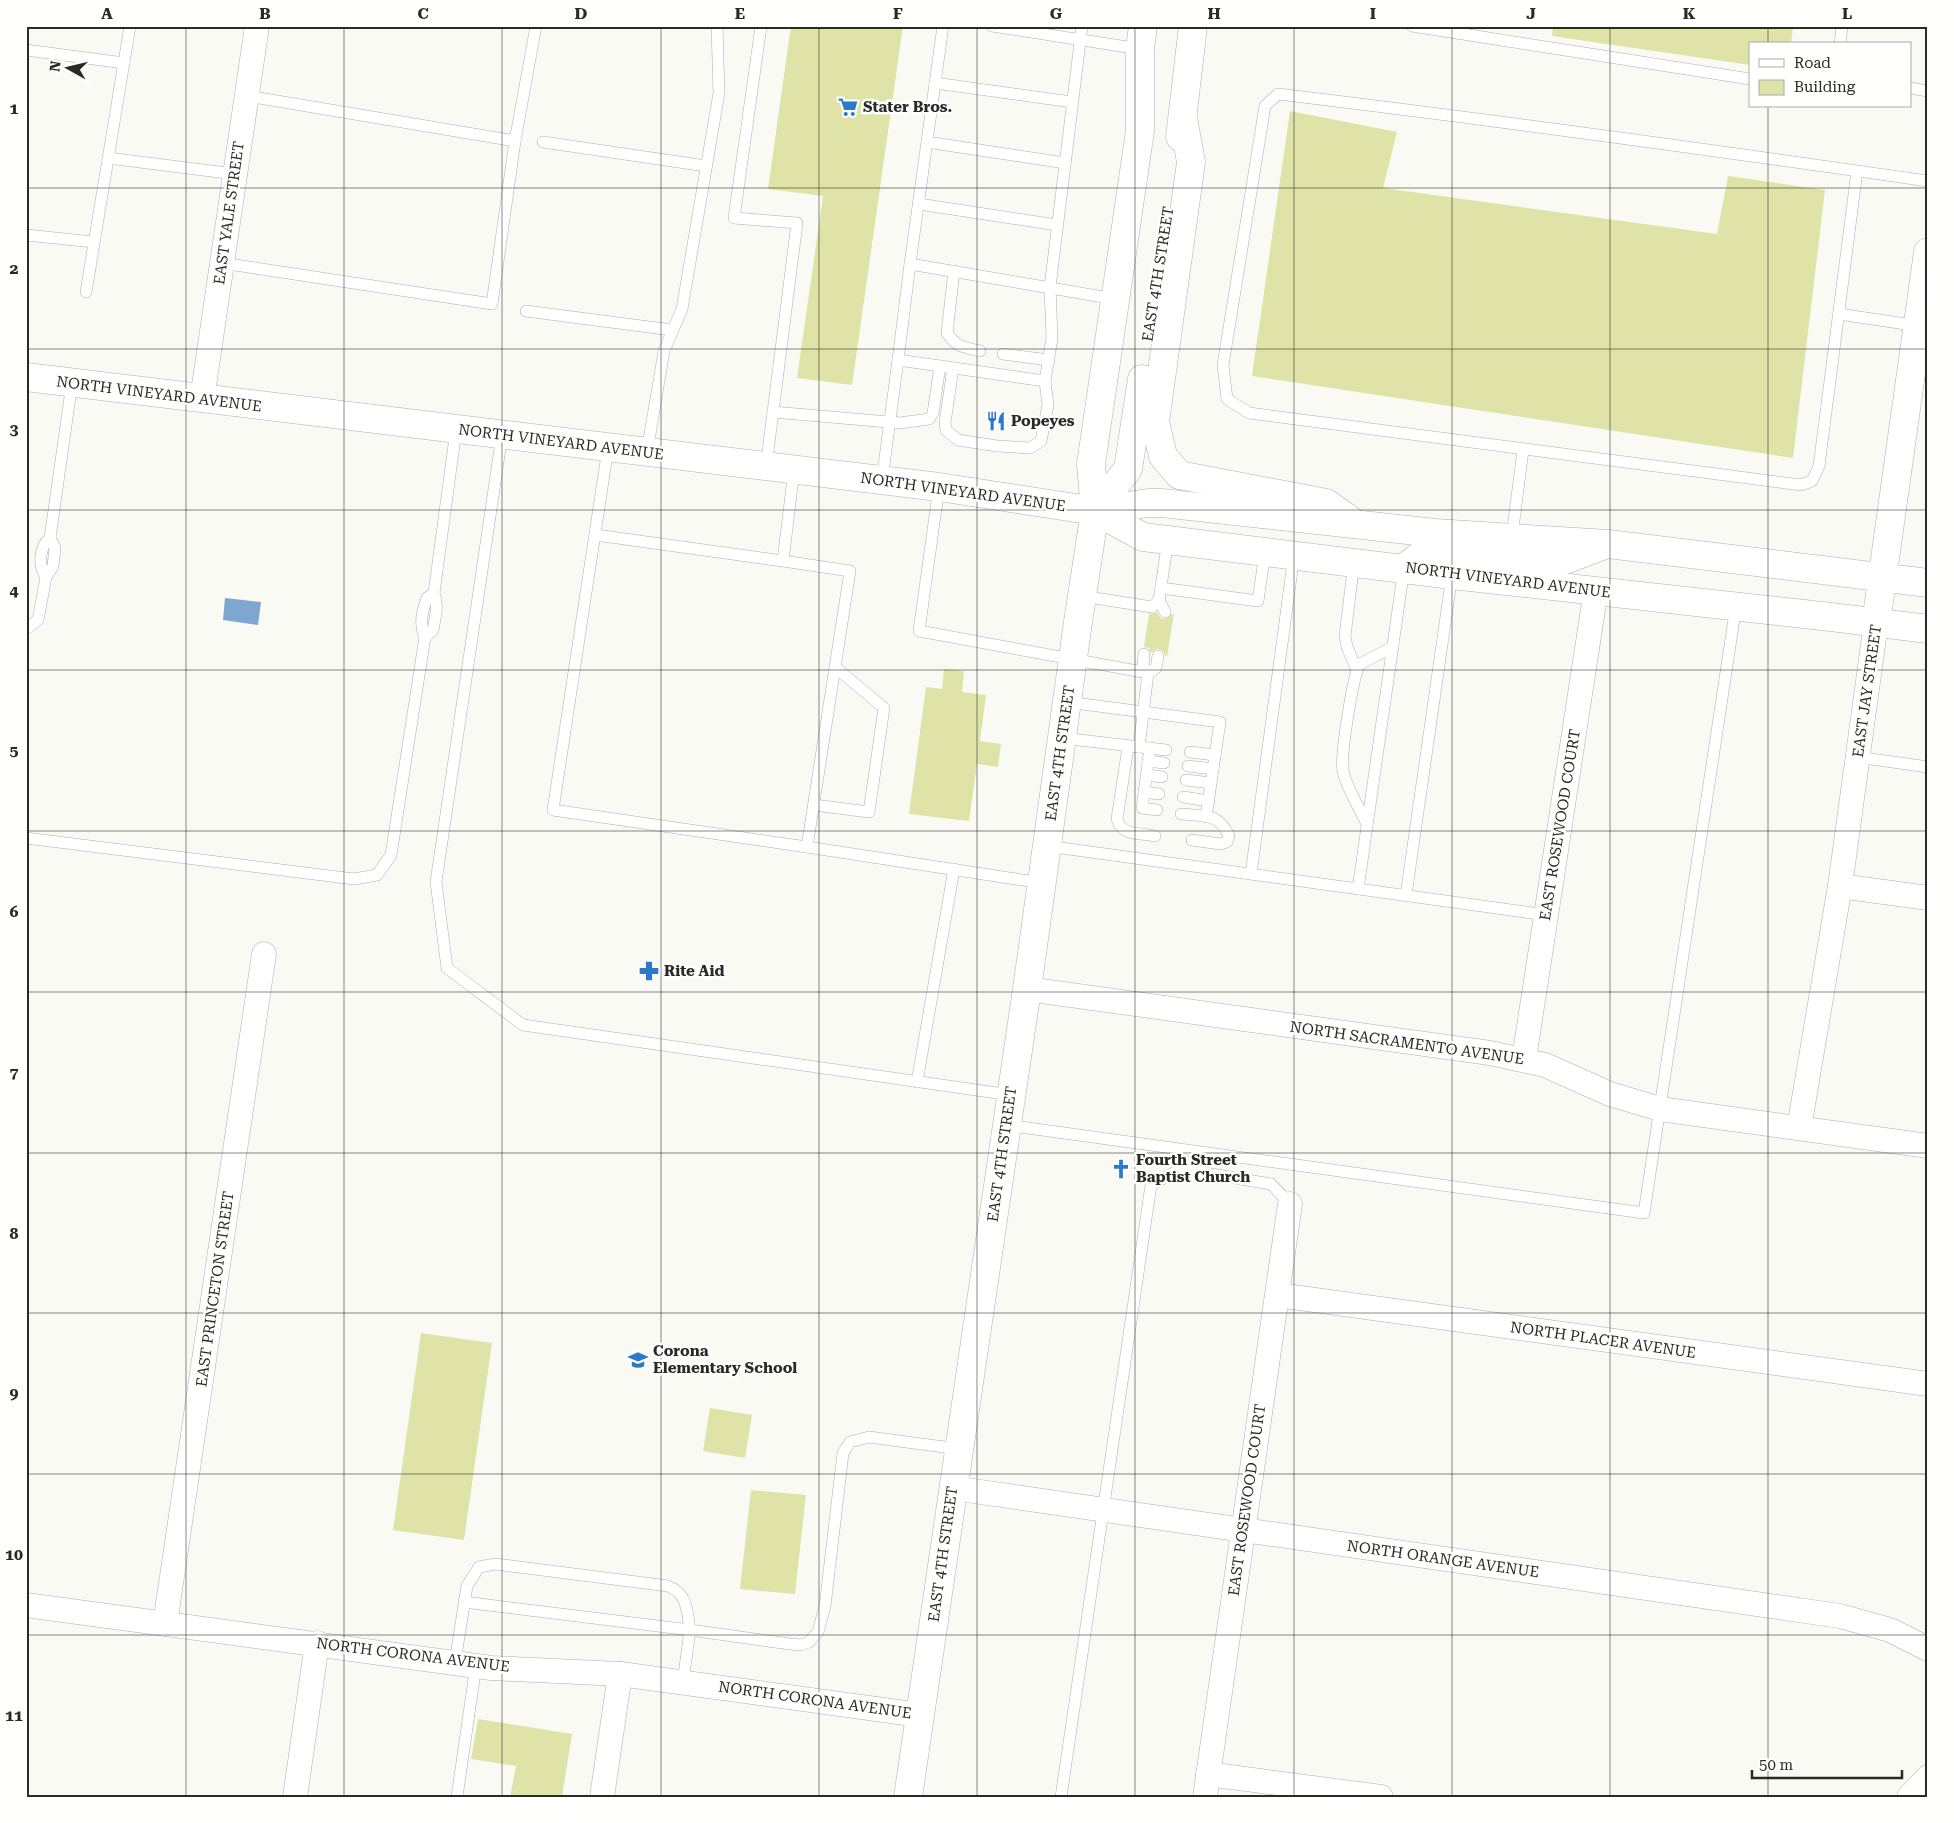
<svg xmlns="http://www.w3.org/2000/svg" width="1954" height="1823" viewBox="0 0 1954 1823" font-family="'Roboto Serif',serif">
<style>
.water{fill:#7fa5d1}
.building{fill:#dfe3a7}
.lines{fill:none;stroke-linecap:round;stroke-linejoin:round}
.service-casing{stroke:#aeaea9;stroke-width:12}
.minor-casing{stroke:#aeaea9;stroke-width:25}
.tertiary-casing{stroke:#aeaea9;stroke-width:29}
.primary-casing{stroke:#aeaea9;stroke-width:29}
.service{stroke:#fff;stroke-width:11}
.minor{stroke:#fff;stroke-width:24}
.tertiary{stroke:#fff;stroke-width:28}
.primary{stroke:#fff;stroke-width:28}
.grid{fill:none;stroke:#292927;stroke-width:1;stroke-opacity:0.55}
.labels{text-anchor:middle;stroke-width:5;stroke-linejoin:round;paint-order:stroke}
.poi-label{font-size:15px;font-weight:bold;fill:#292927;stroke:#fffffe;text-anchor:start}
.street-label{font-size:15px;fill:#292927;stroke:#fffffe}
.neatline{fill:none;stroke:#292927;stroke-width:2}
.grid-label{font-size:16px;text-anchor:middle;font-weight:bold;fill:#292927}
</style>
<rect width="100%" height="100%" fill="#fafaf4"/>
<path class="water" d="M225,598L261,602L258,625L223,620Z"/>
<g class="building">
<path d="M791,26H903L852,385L797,378L823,196L768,189Z"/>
<path d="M1553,26H1793L1791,44H1750V65L1552,36Z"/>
<path d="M1290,111L1397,132L1383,188L1717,234L1728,176L1825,190L1793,458L1252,376Z"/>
<path d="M1157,612L1160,618L1165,619L1174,613L1167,657L1162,650L1156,649L1151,653L1149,648L1144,647L1149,614Z"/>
<path d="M944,669L964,671L962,692L986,695L980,741L1001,744L998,767L977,764L969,821L909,814L926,687L942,689Z"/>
<path d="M421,1333L492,1343L464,1540L393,1530Z"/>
<path d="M710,1408L752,1415L745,1458L703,1451Z"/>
<path d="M751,1490L806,1495L795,1594L740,1589Z"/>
<path d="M478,1719L572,1734L562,1797H510L516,1766L471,1759Z"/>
</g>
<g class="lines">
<defs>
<g id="service">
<path d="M761,26L734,218L797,223L766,467"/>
<path d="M943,26L910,264L1115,299"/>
<path d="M992,26L1140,49"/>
<path d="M1412,26L1750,79"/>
<path d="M1840,44L1842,26"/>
<path d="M26,50L124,63"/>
<path d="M935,83L1072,102"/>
<path d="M1910,88L1928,91"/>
<path d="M247,96L515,141L536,26"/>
<path d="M543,142L706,166"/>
<path d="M927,142L1065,163"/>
<path d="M108,158L235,174"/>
<path d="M1857,171L1819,466L1812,481L1801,485L1249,413L1227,399L1223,365L1265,106L1278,94C1495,120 1712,150 1928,181"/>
<path d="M919,204L1057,225"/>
<path d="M26,235L94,242"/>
<path d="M222,263L492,304L515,141"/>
<path d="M954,271L947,333C956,347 965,348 980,351"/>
<path d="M86,292L130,26"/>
<path d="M526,311L672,330"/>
<path d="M1839,314L1919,326"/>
<path d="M1003,354L1049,360"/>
<path d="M898,360L910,264"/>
<path d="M953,368L945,423L946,430L958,440L997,446L1030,448L1041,441L1048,405L1045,381"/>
<path d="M773,412L900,423L929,419L933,413L940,366"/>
<path d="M502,435L436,882L447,968L523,1025L1011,1095"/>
<path d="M608,448L553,810L807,847L850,571L783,561L794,470"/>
<path d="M647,452L664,351L682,309L719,93L717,26"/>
<path d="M882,480L898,360L1045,381L1052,338L1050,287L1082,26"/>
<path d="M939,487L919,631L1148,673L1139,747"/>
<path d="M596,535L783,561"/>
<path d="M1512,536L1523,450"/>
<path d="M1354,562L1345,636L1347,647L1356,668"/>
<path d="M46,577C38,566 39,547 50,538L72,383"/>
<path d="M1161,588L1258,601L1265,552"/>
<path d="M1082,596L1152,607"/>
<path d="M1159,600L1168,540"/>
<path d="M1154,605L1159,600L1165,612"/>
<path d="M26,629L38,620L46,577L53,566L55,548L50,538"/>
<path d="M425,637L433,630C435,618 439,605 434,593L456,430"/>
<path d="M1144,654L1143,666L1148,673L1156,668L1158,656"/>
<path d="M1067,702L1220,722L1206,817"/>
<path d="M1062,738L1166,750"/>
<path d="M1128,747L1117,819C1121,836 1141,833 1155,836"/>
<path d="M1150,748L1142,808L1157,810"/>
<path d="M1190,752L1215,755"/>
<path d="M1857,757L1928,767"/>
<path d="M1148,761L1164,763"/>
<path d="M1188,766L1213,769"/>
<path d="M1147,775L1162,777"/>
<path d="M1186,780L1211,783"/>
<path d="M1144,792L1159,794"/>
<path d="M1183,797L1209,801"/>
<path d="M814,805L869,812L884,708L835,667"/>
<path d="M1181,814C1204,816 1219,813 1229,836L1227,842L1220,844L1192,840"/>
<path d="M1367,824C1359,807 1347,789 1343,771C1340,759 1353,672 1360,664L1393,647"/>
<path d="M26,838L354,879L377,875L391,855L425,637C419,624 422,612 427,598L434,593"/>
<path d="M1047,846L1547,915"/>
<path d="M807,847L1042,883"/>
<path d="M1251,874L1294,555"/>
<path d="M1358,889L1404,568"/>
<path d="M1406,895L1452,575"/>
<path d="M917,1082L954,869"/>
<path d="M1006,1125L1644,1213L1736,606"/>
<path d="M464,1602L690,1630L683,1682"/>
<path d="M455,1662L467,1586L479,1567L495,1564L668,1586C688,1594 687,1611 690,1630L790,1644L801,1645L809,1642L818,1632L825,1606L843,1453L850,1442L869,1437L959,1449"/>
<path d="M457,1797L476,1665"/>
<path d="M1061,1797L1151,1185L1177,1171H1193L1271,1184L1290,1204"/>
</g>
<g id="minor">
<path d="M202,399L257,26"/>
<path d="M1840,886L1928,898"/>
<path d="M1027,989L1490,1053L1545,1065L1610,1094L1660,1109L1928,1146"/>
<path d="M1524,1059L1596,590"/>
<path d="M1799,1128L1840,886L1876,623"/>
<path d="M1278,1295L1928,1384"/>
<path d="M953,1488L1840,1616L1890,1630L1928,1649"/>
<path d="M26,1605L491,1668L620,1674L920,1715"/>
<path d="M165,1624L264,954"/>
<path d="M1208,1774L1381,1797"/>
<path d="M295,1797L317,1643"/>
<path d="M602,1797L620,1674"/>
<path d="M1205,1797L1290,1204"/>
<path d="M1909,1797L1928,1777"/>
</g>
<path id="tertiary" d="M1876,623L1928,252"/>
<g id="primary">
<path d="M1183,118L1191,162L1155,422L1163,456L1179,475L1326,503L1349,519"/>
<path d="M1180,137L1193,26"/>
<path d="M26,377L939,487L1095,511L1148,503H1162L1435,533L1608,544L1928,583"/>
<path d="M1095,511L1143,537L1452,575L1831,617L1928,629"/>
<path d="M1095,511L1128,469L1142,379"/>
<path d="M1404,568L1421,555L1439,551L1565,560L1602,546"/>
<path d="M908,1797L1027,989L1078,622L1095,511L1091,464L1140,131V49L1143,26"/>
</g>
</defs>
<use href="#service" class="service-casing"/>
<use href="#minor" class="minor-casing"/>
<use href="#tertiary" class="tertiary-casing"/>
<use href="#primary" class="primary-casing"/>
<use href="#service" class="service"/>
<use href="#minor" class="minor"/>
<use href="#tertiary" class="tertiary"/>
<use href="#primary" class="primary"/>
</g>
<path class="grid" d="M186,26V1797M344,26V1797M502,26V1797M661,26V1797M819,26V1797M977,26V1797M1135,26V1797M1294,26V1797M1452,26V1797M1610,26V1797M1768,26V44M1768,106V1797M26,188H1928M26,349H1928M26,510H1928M26,670H1928M26,831H1928M26,992H1928M26,1153H1928M26,1313H1928M26,1474H1928M26,1635H1928"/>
<defs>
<symbol id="supermarket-bare" viewBox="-9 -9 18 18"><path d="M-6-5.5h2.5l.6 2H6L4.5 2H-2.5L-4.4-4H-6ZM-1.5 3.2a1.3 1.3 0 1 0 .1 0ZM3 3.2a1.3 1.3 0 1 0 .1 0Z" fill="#2b79c8" stroke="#fffffe" stroke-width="2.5" paint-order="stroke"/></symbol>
<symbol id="restaurant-bare" viewBox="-9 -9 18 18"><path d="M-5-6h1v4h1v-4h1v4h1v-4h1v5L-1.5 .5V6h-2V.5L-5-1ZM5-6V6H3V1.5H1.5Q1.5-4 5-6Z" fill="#2b79c8" stroke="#fffffe" stroke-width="2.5" paint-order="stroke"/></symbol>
<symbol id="pharmacy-bare" viewBox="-9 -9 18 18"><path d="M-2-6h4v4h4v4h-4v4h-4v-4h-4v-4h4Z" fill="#2b79c8" stroke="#fffffe" stroke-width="2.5" paint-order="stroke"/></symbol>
<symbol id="church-bare" viewBox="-9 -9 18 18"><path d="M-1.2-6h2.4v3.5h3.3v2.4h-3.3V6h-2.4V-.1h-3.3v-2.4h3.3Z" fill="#2b79c8" stroke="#fffffe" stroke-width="2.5" paint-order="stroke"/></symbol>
<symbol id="school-bare" viewBox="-9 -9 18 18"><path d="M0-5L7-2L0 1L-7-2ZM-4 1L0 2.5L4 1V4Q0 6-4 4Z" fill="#2b79c8" stroke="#fffffe" stroke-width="2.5" paint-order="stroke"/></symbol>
</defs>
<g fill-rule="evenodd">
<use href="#supermarket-bare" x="834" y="93" width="28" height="28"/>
<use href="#restaurant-bare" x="982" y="407" width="28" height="28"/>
<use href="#pharmacy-bare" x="635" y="957" width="28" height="28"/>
<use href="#church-bare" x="1107" y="1155" width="28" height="28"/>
<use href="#school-bare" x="624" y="1346" width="28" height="28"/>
</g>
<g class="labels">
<g class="poi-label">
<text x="863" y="112">Stater Bros.</text>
<text x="1011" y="426">Popeyes</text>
<text x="664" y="976">Rite Aid</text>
<text x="1136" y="1165">Fourth Street<tspan x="1136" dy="17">Baptist Church</tspan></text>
<text x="653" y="1356">Corona<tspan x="653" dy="17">Elementary School</tspan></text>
</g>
<g class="street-label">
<text transform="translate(229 213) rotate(-82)" y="5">EAST YALE STREET</text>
<text transform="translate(1158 274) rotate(-81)" y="5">EAST 4TH STREET</text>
<text transform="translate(159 394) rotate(7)" y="5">NORTH VINEYARD AVENUE</text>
<text transform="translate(561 442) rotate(7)" y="5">NORTH VINEYARD AVENUE</text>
<text transform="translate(963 492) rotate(8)" y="5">NORTH VINEYARD AVENUE</text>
<text transform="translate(1508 580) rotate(7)" y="5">NORTH VINEYARD AVENUE</text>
<text transform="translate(1867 691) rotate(-82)" y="5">EAST JAY STREET</text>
<text transform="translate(1060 753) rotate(-82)" y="5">EAST 4TH STREET</text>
<text transform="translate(1560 825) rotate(-81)" y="5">EAST ROSEWOOD COURT</text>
<text transform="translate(1407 1043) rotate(8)" y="5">NORTH SACRAMENTO AVENUE</text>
<text transform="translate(1002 1154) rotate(-82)" y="5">EAST 4TH STREET</text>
<text transform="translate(215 1289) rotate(-82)" y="5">EAST PRINCETON STREET</text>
<text transform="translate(1603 1340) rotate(8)" y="5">NORTH PLACER AVENUE</text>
<text transform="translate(1247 1500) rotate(-82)" y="5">EAST ROSEWOOD COURT</text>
<text transform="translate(943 1554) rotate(-82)" y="5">EAST 4TH STREET</text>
<text transform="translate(1443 1559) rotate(8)" y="5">NORTH ORANGE AVENUE</text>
<text transform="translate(413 1655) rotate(7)" y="5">NORTH CORONA AVENUE</text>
<text transform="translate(815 1700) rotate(8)" y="5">NORTH CORONA AVENUE</text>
</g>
</g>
<rect width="1954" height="1823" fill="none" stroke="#fffffe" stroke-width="55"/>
<rect x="1749" y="42" width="162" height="65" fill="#fffffe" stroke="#a9a9a8"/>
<rect x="1759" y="59" width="25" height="8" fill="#ffffff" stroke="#a9a9a8"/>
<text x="1794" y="68" font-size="15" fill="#292927">Road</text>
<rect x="1759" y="80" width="25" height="15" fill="#dfe3a7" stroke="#a9a9a8"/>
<text x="1794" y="92" font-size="15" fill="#292927">Building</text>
<g transform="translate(68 68) rotate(278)" stroke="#fffffe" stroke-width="4" paint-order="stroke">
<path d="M0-4L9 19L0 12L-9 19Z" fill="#292927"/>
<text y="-8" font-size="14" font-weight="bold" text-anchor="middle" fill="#292927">N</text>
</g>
<path d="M1752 1770v8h150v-8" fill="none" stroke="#292927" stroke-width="2.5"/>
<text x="1759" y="1770" font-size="15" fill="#292927" stroke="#fffffe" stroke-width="4" paint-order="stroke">50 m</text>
<rect x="28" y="28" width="1898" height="1768" class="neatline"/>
<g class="grid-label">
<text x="107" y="19">A</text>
<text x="265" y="19">B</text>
<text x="423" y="19">C</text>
<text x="581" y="19">D</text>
<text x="740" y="19">E</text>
<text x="898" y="19">F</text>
<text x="1056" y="19">G</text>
<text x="1214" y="19">H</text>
<text x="1373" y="19">I</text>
<text x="1531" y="19">J</text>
<text x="1689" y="19">K</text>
<text x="1847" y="19">L</text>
<text x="14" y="114">1</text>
<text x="14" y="274">2</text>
<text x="14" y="435">3</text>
<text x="14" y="596">4</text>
<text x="14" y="756">5</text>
<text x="14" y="917">6</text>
<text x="14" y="1078">7</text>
<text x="14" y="1239">8</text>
<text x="14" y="1399">9</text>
<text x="14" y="1560">10</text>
<text x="14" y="1721">11</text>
</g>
</svg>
